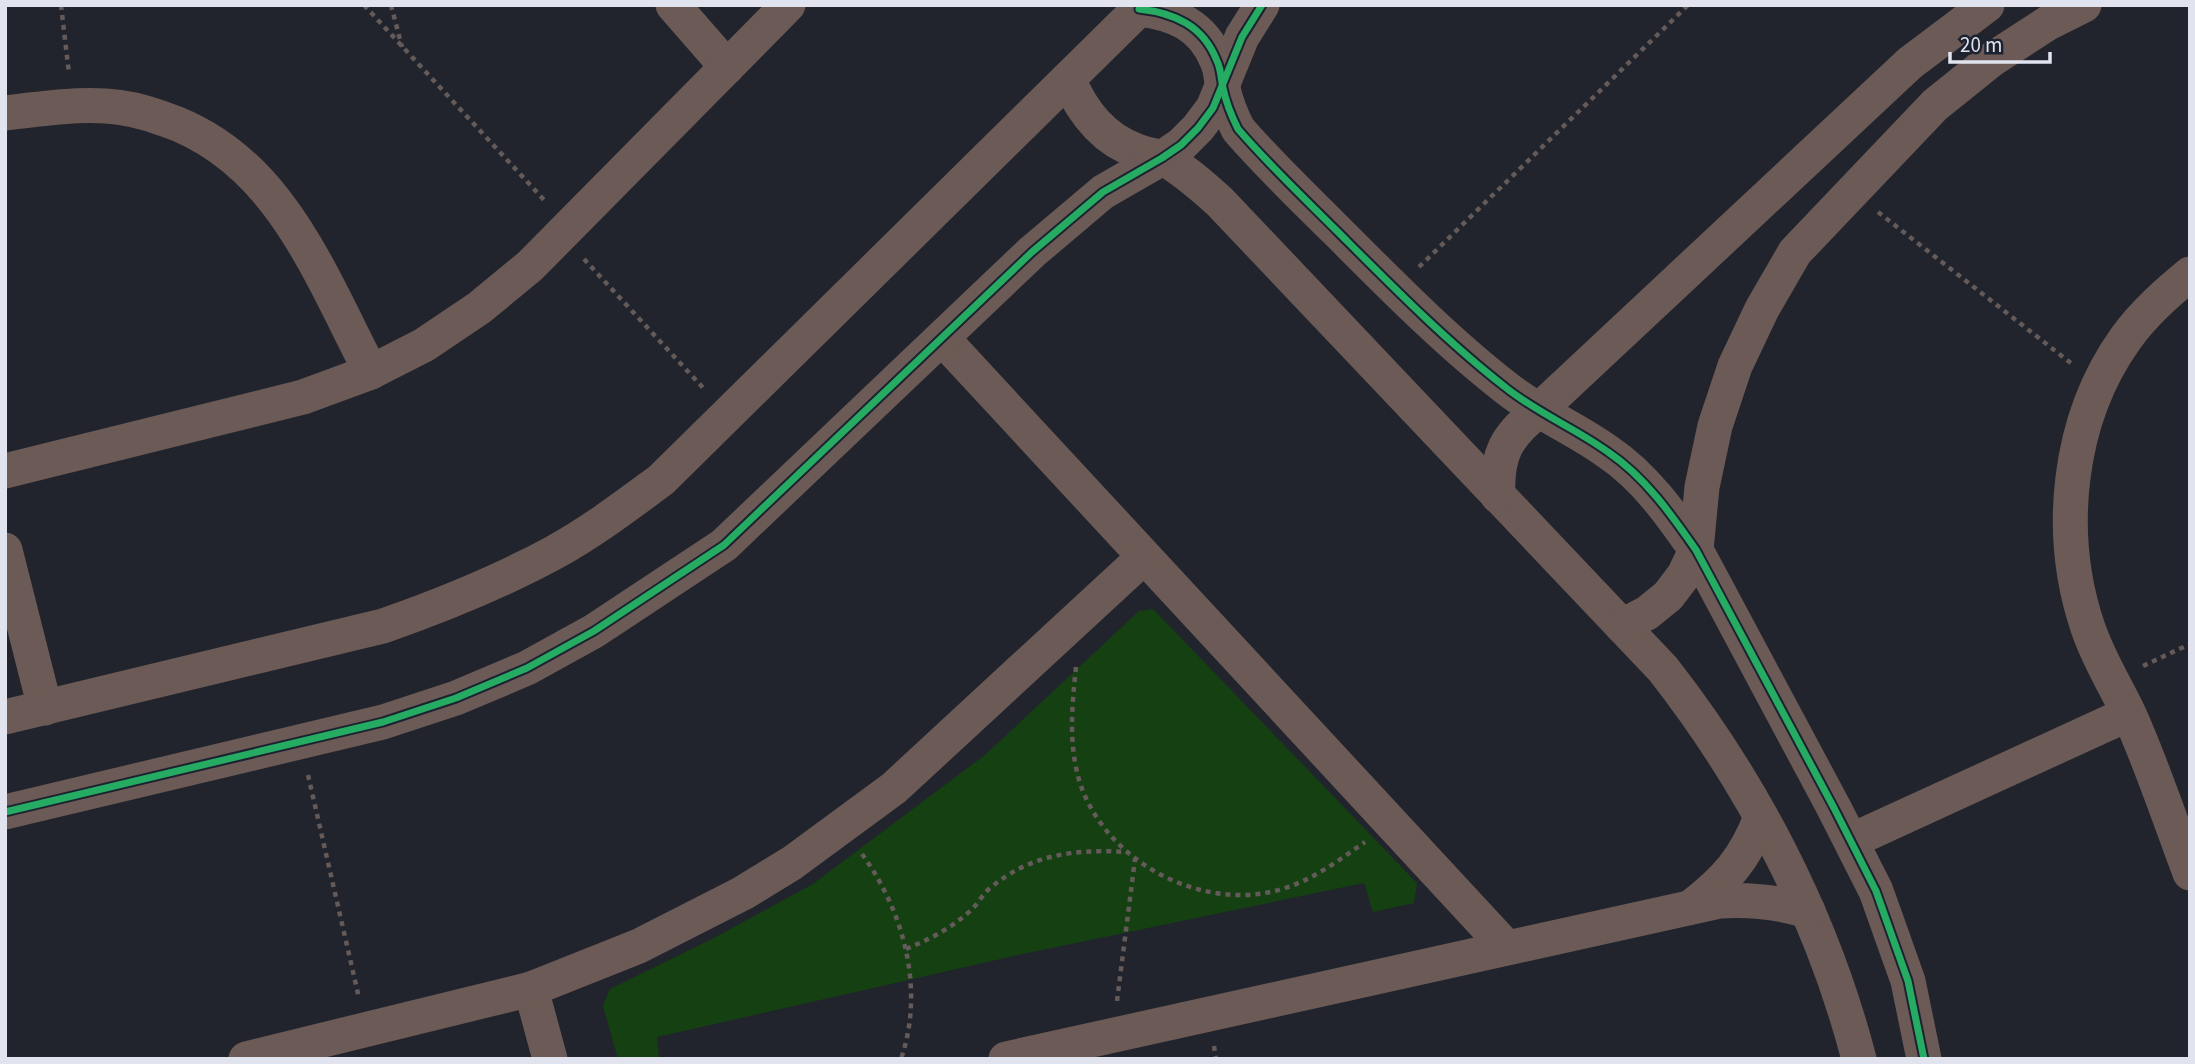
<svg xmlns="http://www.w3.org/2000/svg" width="2195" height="1064" viewBox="0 0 2195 1064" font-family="'Source Sans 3',sans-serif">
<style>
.green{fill:#154112}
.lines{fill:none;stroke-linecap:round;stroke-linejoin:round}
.path{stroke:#645a59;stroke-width:4.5;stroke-dasharray:5 5;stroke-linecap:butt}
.street{stroke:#6b5a55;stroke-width:35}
.cycleway-casing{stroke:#1d2230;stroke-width:11}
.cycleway{stroke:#26ab63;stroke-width:7}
</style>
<rect width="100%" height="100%" fill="#21242c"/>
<path class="green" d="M1153,609L1417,883L1414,903L1373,912L1364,883L1018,955L657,1037L659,1059H618L603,1006L610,989L710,940L813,884L985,755L1139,611Z"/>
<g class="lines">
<g class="path">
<path d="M61,5L69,74"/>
<path d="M364,5L545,201"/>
<path d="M391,5L402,47"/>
<path d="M1878,212L2072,364"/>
<path d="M584,259L706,391"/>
<path d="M1419,267L1688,5"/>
<path d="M2143,666L2190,644"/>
<path d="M1076,667C1072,706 1068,744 1080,783C1106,862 1202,913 1282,889C1313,880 1339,860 1365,842"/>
<path d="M308,775L359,998"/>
<path d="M862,854C904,912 925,989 901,1059"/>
<path d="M906,949C930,939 952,928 971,910C978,904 982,895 989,889C1030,854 1075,849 1126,852"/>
<path d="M1117,1001L1135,859"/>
<path d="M1214,1046L1216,1059"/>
</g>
<g class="street">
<path d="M673,5L727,67"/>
<path d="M1139,9C1174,13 1203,25 1217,61C1221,69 1221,79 1223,88C1226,103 1231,115 1238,129C1269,165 1304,198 1338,232C1391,285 1446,341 1505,387C1537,413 1575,428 1608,452C1645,477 1671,514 1696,550L1834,808L1876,891L1908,981L1924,1059"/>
<path d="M1068,79C1082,111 1102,139 1137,151C1145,155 1155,155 1163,158C1183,169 1202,186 1219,201L1663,669C1753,784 1822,917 1859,1059"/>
<path d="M5,113C39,109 72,104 106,106C126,107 145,112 164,119C278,157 319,273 371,372"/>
<path d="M2190,274C2167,293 2144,313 2126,338C2067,420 2056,534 2088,628C2098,658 2115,685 2129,714C2152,765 2170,820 2190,873"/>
<path d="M942,338L1506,947"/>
<path d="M5,471L303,397L371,372L424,345L479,308L530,266L788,5"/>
<path d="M1498,496C1496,455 1506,436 1538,411L1910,63L1987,5"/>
<path d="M5,550L45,708"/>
<path d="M1622,626L1647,613L1668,596L1684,575L1696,550L1702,487L1715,426L1735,366L1762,309L1795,252L1935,105L1991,60L2048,23L2084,5"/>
<path d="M5,717L383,626C443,605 500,582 555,552C593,531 627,505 661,480L1143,5"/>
<path d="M5,812L383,722L456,698L527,668L594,631L724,545L1032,252L1103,192L1162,158L1181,145L1198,128L1213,108L1242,37L1262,5"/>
<path d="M1851,841L2128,714"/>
<path d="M1691,907C1726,880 1745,859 1761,817"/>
<path d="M531,989L550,1059"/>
<path d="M246,1059L531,989L639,946L743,893L792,863L894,788L1144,557"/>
<path d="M1006,1059L1720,901C1751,899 1778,902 1808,911"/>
</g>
<defs>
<g id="cycleway">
<path d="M1139,9C1174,13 1203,25 1217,61C1221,69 1221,79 1223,88C1226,103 1231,115 1238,129C1269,165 1304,198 1338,232C1391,285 1446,341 1505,387C1537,413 1575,428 1608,452C1645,477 1671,514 1696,550L1834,808L1876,891L1908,981L1924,1059"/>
<path d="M5,812L383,722L456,698L527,668L594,631L724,545L1032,252L1103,192L1162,158L1181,145L1198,128L1213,108L1242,37L1262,5"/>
</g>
</defs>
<use href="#cycleway" class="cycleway-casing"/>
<use href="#cycleway" class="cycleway"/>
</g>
<rect width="2195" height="1064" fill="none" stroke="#e1e4ee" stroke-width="14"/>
<path d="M1950 52v10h100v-10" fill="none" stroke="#e1e4ee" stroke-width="3.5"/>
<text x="1960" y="52" font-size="21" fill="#e1e4ee" stroke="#1d2230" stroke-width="5" paint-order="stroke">20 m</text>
</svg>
